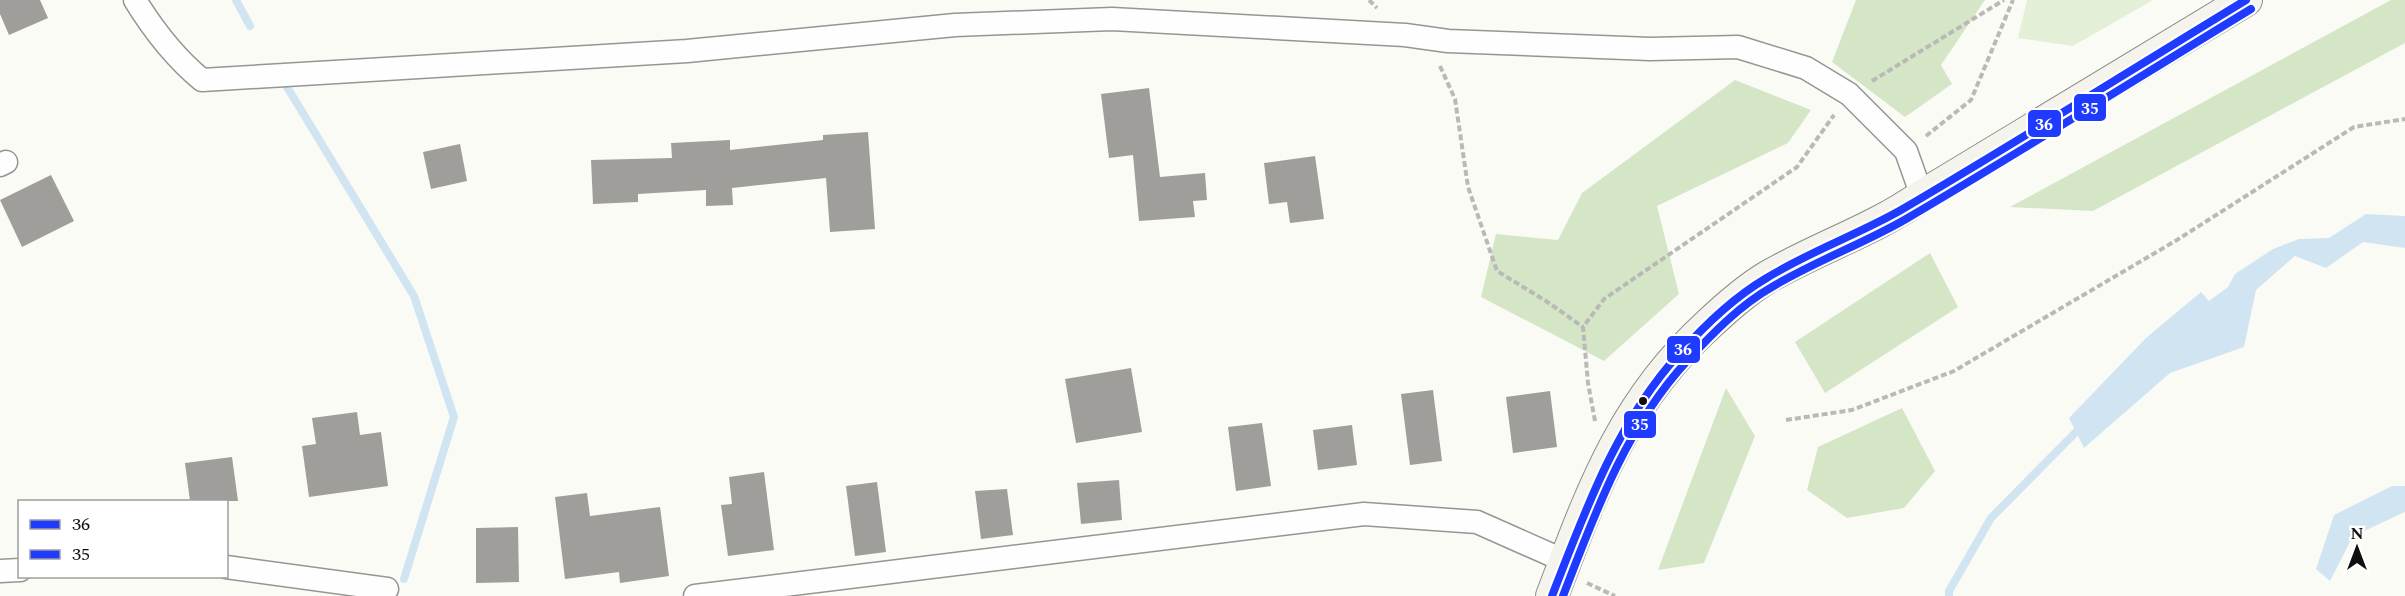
<svg xmlns="http://www.w3.org/2000/svg" width="2405" height="596" viewBox="0 0 2405 596" font-family="Spectral,serif">
<style>
.green{fill:#e4efd8}
.forest{fill:#d5e6c7}
.water{fill:#d0e5f1}
.lines{fill:none;stroke-linecap:round;stroke-linejoin:round}
.stream{stroke:#d0e5f1;stroke-width:8}
.building{fill:#9f9e9b}
.street-casing{stroke:#959593;stroke-width:25}
.secondary-casing{stroke:#8c8c8a;stroke-width:34}
.path{stroke:#b9b9b8;stroke-width:4;stroke-dasharray:6 3;stroke-linecap:butt}
.street{stroke:#fefefe;stroke-width:22}
.secondary{stroke:#f4f3ec;stroke-width:32}
.bus-1-casing{stroke:#fff;stroke-width:12}
.bus-2-casing{stroke:#fff;stroke-width:12}
.bus-1{stroke:#1f3bff;stroke-width:8}
.bus-2{stroke:#1f3bff;stroke-width:8}
.bus-dot{fill:#0f0f0f;stroke:#fff;stroke-width:2}
.line-badge{stroke:#fff;stroke-width:2}
.badge-label{font-size:16px;text-anchor:middle;font-weight:bold;fill:#fff}
</style>
<rect width="100%" height="100%" fill="#fbfbf6"/>
<path class="green" d="M2027,0H2153L2073,46L2018,38Z"/>
<g class="forest">
<path d="M1856,0H1985L1941,65L1952,84L1905,117L1832,62Z"/>
<path d="M2391,0H2405V43L2093,211L2010,207Z"/>
<path d="M1735,80L1811,110L1788,143L1657,206L1679,294L1604,361L1481,297L1496,234L1558,240L1582,193Z"/>
<path d="M1930,253L1958,307L1825,393L1795,342Z"/>
<path d="M1726,388L1755,436L1704,563L1658,570Z"/>
<path d="M1902,408L1935,471L1904,508L1847,518L1807,490L1818,447Z"/>
</g>
<g class="water">
<path d="M2366,214L2405,216V248L2363,242L2326,268L2295,256L2256,290L2244,347L2170,373L2084,448L2069,418L2147,337L2201,292L2209,301L2228,287L2235,274L2273,249L2299,239L2329,238Z"/>
<path d="M2392,486H2405V512L2353,536L2330,581L2316,569L2334,515Z"/>
</g>
<g class="lines">
<g class="stream">
<path d="M236,0L250,26"/>
<path d="M281,77L414,296L454,417L404,579"/>
<path d="M1949,596V591L1991,518L2076,432"/>
</g>
</g>
<g class="building">
<path d="M0,0H40L48,18L9,35L0,14Z"/>
<path d="M1149,88L1160,177L1205,173L1207,200L1193,201L1195,217L1139,221L1133,155L1109,158L1101,94Z"/>
<path d="M868,132L875,229L830,232L826,178L732,188L733,205L706,206V190L638,194V202L593,204L591,160L672,158L671,143L730,140V150L823,140V135Z"/>
<path d="M460,144L467,181L431,189L423,152Z"/>
<path d="M1315,156L1324,219L1290,223L1287,202L1269,204L1264,163Z"/>
<path d="M51,175L74,221L22,247L0,200Z"/>
<path d="M1131,368L1142,432L1076,443L1065,379Z"/>
<path d="M1433,390L1442,461L1410,465L1401,394Z"/>
<path d="M1550,391L1557,447L1513,453L1506,397Z"/>
<path d="M357,412L360,435L381,432L388,486L309,497L302,446L316,444L312,418Z"/>
<path d="M1262,423L1271,486L1236,491L1228,427Z"/>
<path d="M1352,425L1357,465L1318,470L1313,430Z"/>
<path d="M232,457L238,501H190L185,463Z"/>
<path d="M764,472L774,550L728,556L721,505L732,504L729,477Z"/>
<path d="M1119,480L1122,520L1081,524L1077,483Z"/>
<path d="M877,482L886,552L855,556L846,486Z"/>
<path d="M1007,489L1013,535L981,539L975,491Z"/>
<path d="M587,493L590,516L660,507L669,576L620,583L619,572L565,579L555,497Z"/>
<path d="M518,527L519,582L476,583V528Z"/>
</g>
<g class="lines">
<defs>
<g id="street">
<path d="M135,0C154,31 174,57 202,80L687,51L955,25L1112,19L1405,35L1448,41L1650,49L1738,47L1806,68L1849,94L1906,151L1922,196"/>
<path d="M0,165L6,162"/>
<path d="M226,567L387,589"/>
<path d="M0,571L20,570"/>
<path d="M695,596L1364,514L1477,522L1565,561"/>
</g>
<path id="secondary" d="M1552,596C1592,491 1623,402 1709,324C1726,308 1745,291 1766,278C1817,248 1874,230 1922,196L2246,0"/>
</defs>
<use href="#street" class="street-casing"/>
<use href="#secondary" class="secondary-casing"/>
<g class="path">
<path d="M1369,0L1377,8"/>
<path d="M1440,66L1455,99L1468,187L1497,271L1546,301L1583,327"/>
<path d="M1872,81L2004,0"/>
<path d="M1926,136L1971,100L2013,0"/>
<path d="M1786,420L1852,410L1954,371L2177,240L2354,127L2405,119"/>
<path d="M1595,421L1588,383L1583,327L1604,299L1797,167L1834,115"/>
<path d="M1587,583L1615,596"/>
</g>
<use href="#street" class="street"/>
<use href="#secondary" class="secondary"/>
<defs>
<path id="bus-1" d="M1552,596C1585,511 1617,422 1679,354C1704,326 1733,298 1765,279C1808,252 1857,235 1901,210C2017,142 2131,70 2246,0"/>
<path id="bus-2" d="M1563,596C1595,513 1626,427 1687,361C1712,334 1740,305 1772,287C1815,261 1863,244 1906,219C2022,151 2136,79 2251,9"/>
</defs>
<use href="#bus-1" class="bus-1-casing"/>
<use href="#bus-2" class="bus-2-casing"/>
<use href="#bus-1" class="bus-1"/>
<use href="#bus-2" class="bus-2"/>
</g>
<circle class="bus-dot" cx="1643" cy="401" r="5"/>
<g class="line-badge">
<rect x="2073" y="93" width="34" height="29" rx="6" fill="#1f3bff"/>
<rect x="2027" y="109" width="35" height="29" rx="6" fill="#1f3bff"/>
<rect x="1666" y="335" width="35" height="29" rx="6" fill="#1f3bff"/>
<rect x="1623" y="410" width="34" height="29" rx="6" fill="#1f3bff"/>
</g>
<g class="badge-label">
<text x="2090" y="114">35</text>
<text x="2044" y="130">36</text>
<text x="1683" y="355">36</text>
<text x="1640" y="430">35</text>
</g>
<rect x="18" y="500" width="210" height="78" fill="#ffffff" stroke="#9f9f9f" stroke-width="1.5"/>
<rect x="30" y="520" width="30" height="9" fill="#1f3bff" stroke="#9f9f9f" stroke-width="1.5"/>
<text x="72" y="530" font-size="18" fill="#0f0f0f">36</text>
<rect x="30" y="550" width="30" height="9" fill="#1f3bff" stroke="#9f9f9f" stroke-width="1.5"/>
<text x="72" y="560" font-size="18" fill="#0f0f0f">35</text>
<g transform="translate(2357 548)" stroke="#ffffff" stroke-width="4.5" paint-order="stroke">
<path d="M0-4.5L10 22L0 15L-10 22Z" fill="#0f0f0f"/>
<text y="-9" font-size="16" font-weight="bold" text-anchor="middle" fill="#0f0f0f">N</text>
</g>
</svg>
